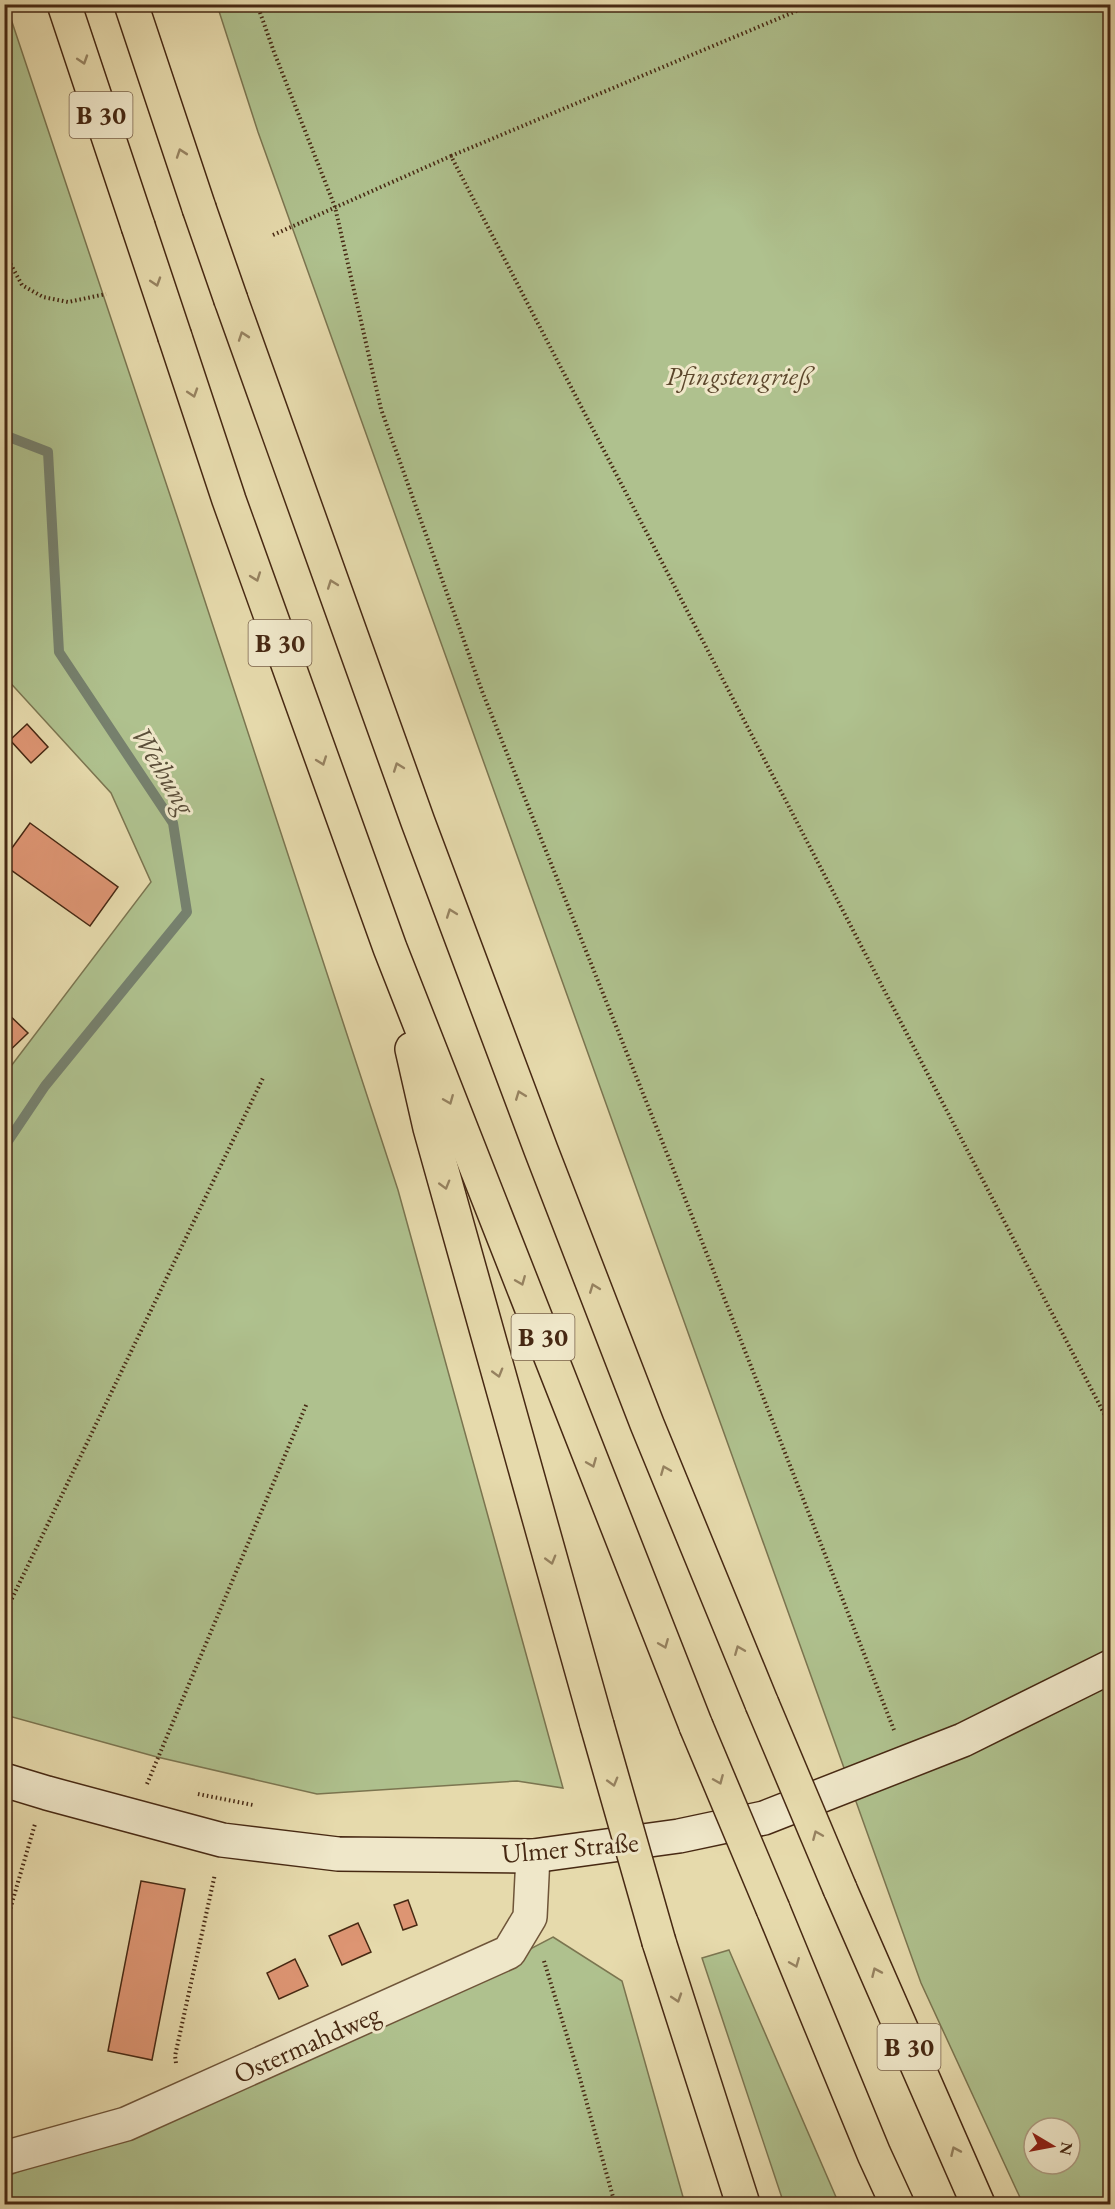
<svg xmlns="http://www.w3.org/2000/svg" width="1115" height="2209" viewBox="0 0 1115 2209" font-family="'EB Garamond',serif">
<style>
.green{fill:#afc18e;stroke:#7b7550;stroke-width:1.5;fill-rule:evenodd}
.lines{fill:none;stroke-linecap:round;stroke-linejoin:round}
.stream{stroke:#76816e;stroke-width:10}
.building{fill:#dd9573;stroke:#472913;stroke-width:1.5}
.street-casing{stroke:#6f5539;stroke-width:36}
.secondary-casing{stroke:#472913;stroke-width:36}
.highway-casing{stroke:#472913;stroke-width:36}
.path{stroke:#472913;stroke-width:4;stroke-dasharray:1.5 3;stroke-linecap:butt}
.street{stroke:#efe7c9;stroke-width:33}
.secondary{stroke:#efe7c9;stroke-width:33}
.highway{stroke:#e6daac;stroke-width:33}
.highway-bridge-casing{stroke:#472913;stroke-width:36;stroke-linecap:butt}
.highway-bridge{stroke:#e6daac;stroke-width:33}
.oneway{stroke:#968260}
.labels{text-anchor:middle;stroke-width:6;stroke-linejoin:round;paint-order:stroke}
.shield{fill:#efe7c9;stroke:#79624a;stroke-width:1.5}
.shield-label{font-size:26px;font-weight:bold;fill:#472913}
.park-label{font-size:27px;font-style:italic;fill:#5c472c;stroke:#efe7c9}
.street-label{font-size:27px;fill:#472913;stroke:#efe7c9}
.water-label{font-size:28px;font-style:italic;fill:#5b4e39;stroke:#efe7c9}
</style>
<rect width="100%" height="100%" fill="#e6daac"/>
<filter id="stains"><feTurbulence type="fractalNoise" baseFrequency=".00333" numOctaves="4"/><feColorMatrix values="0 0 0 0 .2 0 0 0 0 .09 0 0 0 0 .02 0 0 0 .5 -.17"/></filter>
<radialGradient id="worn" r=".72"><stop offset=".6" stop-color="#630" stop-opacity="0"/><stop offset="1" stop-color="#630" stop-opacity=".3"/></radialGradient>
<g class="green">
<path d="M6,4L178,519L398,1190L563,1788L517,1781L317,1794L157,1757L5,1715V1074L151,882L111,793L5,677L4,5Z"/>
<path d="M217,5H1110V2204H1023L921,1983L258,132ZM1034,2128H1070V2164H1034Z"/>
<path d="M553,1937L622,1981L685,2204H5V2177L185,2105L490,1970Z"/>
<path d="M729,1950L839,2204H784L702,1958Z"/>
</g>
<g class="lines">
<path class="stream" d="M4,435L48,452L59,652L173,823L187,912L45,1086L4,1147"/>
</g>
<g class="building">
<path d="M27,724L48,747L31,763L10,740Z"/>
<path d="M30,823L118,887L90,926L4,865V859Z"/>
<path d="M4,1010L28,1033L4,1056Z"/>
<path d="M141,1881L185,1889L152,2060L108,2051Z"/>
<path d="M408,1900L417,1925L403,1930L394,1905Z"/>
<path d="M358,1923L371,1952L342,1965L329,1936Z"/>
<path d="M295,1959L308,1986L279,1999L267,1973Z"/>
</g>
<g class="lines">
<defs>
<path id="street" d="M4,2158L126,2124L509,1952L530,1917L533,1856"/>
<path id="secondary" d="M4,1780L47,1793L222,1840L338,1854L533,1856L679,1836L764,1818L963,1740L1110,1667"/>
<g id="highway">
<path d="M64,4L138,226"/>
<path d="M131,4L199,208"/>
<path d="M231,300L418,822L541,1150L647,1424L762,1704"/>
<path d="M175,337L229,500L390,948L696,1726"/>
<path d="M412,1049L430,1128L597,1725"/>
<path d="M840,1889L978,2204"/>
<path d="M773,1909L874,2154L897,2204"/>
<path d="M659,1942L743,2204"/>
</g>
</defs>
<use href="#street" class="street-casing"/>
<use href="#secondary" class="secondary-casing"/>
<use href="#highway" class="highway-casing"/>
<g class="path">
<path d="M257,4L274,52L335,207L381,409L482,691L688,1206L894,1730"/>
<path d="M451,156L813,4"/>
<path d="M273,235L451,156L1110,1425"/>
<path d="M4,252L22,285L43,297L68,302L106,294"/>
<path d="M4,1615L263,1078"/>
<path d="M147,1784L307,1403"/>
<path d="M198,1794L253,1805"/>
<path d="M4,1930L35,1824"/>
<path d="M544,1961L579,2075L615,2204"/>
<path d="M176,2063L175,2056L215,1874"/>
</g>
<use href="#street" class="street"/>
<use href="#secondary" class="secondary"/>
<use href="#highway" class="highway"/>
<defs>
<g id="highway-bridge">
<path d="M199,208L231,300"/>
<path d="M138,226L175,337"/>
<path d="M762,1704L840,1889"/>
<path d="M597,1725L659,1942"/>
<path d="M696,1726L773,1909"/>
</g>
</defs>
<use href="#highway-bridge" class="highway-bridge-casing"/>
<use href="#highway-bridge" class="highway-bridge"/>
</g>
<defs><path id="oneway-chevron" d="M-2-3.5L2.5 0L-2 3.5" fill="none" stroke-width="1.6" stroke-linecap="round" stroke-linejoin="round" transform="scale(1.5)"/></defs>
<g class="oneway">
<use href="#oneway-chevron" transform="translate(83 60) rotate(72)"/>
<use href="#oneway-chevron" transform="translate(181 153) rotate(-109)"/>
<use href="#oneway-chevron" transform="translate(156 282) rotate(72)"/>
<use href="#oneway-chevron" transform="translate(243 336) rotate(-109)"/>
<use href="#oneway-chevron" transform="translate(193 393) rotate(72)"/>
<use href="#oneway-chevron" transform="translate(256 577) rotate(70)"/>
<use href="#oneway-chevron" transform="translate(332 584) rotate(-110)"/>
<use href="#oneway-chevron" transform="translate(322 761) rotate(70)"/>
<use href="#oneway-chevron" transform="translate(398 767) rotate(-110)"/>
<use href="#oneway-chevron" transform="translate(451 913) rotate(-110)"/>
<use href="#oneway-chevron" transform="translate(520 1095) rotate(-111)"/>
<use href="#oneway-chevron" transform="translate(449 1100) rotate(68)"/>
<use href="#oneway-chevron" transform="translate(445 1185) rotate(74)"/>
<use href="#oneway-chevron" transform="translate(521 1281) rotate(68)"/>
<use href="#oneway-chevron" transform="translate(594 1288) rotate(-111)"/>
<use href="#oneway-chevron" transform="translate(498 1373) rotate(74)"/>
<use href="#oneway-chevron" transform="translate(592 1463) rotate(68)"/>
<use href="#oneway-chevron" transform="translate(665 1470) rotate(-112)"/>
<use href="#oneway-chevron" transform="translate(551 1560) rotate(74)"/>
<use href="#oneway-chevron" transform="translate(664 1644) rotate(68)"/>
<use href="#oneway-chevron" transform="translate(739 1650) rotate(-112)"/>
<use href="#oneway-chevron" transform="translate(719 1780) rotate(67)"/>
<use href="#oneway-chevron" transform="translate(613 1782) rotate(74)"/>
<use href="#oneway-chevron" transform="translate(817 1835) rotate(-113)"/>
<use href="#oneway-chevron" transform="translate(795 1963) rotate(68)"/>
<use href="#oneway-chevron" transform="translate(876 1972) rotate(-114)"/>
<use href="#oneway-chevron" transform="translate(677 1998) rotate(72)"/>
<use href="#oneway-chevron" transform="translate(955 2151) rotate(-114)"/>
</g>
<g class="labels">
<g class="shield">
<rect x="69.5" y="92" width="63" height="46" rx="4.5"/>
<rect x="248.5" y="620" width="63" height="46" rx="4.5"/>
<rect x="511.5" y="1314" width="63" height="46" rx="4.5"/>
<rect x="877.5" y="2024" width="63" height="46" rx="4.5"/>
</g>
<g class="shield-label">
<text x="101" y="124">B 30</text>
<text x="280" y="652">B 30</text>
<text x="543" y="1346">B 30</text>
<text x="909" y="2056">B 30</text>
</g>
<g class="park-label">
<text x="739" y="385">Pfingstengrieß</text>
</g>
<g class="street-label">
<text transform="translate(570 1848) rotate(-5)" y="9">Ulmer Straße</text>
<text transform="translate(307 2044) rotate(-24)" y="9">Ostermahdweg</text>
</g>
<g class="water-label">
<text transform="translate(164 770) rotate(59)" y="10">Weihung</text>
</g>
</g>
<rect width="1115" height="2209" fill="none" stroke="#e6daac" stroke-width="24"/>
<rect x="6" y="6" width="1103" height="2197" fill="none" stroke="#472913" stroke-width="3"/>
<rect x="12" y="12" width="1091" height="2185" fill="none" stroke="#472913" stroke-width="1.5"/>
<g transform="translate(1052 2146) rotate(100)"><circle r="28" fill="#efe7c9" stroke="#ac9b80" stroke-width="1.5"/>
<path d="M0-4.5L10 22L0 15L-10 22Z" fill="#8f2418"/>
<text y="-9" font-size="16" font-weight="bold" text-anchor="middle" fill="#472913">N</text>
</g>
<rect width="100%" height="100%" filter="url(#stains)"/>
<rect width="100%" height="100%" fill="url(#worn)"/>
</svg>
